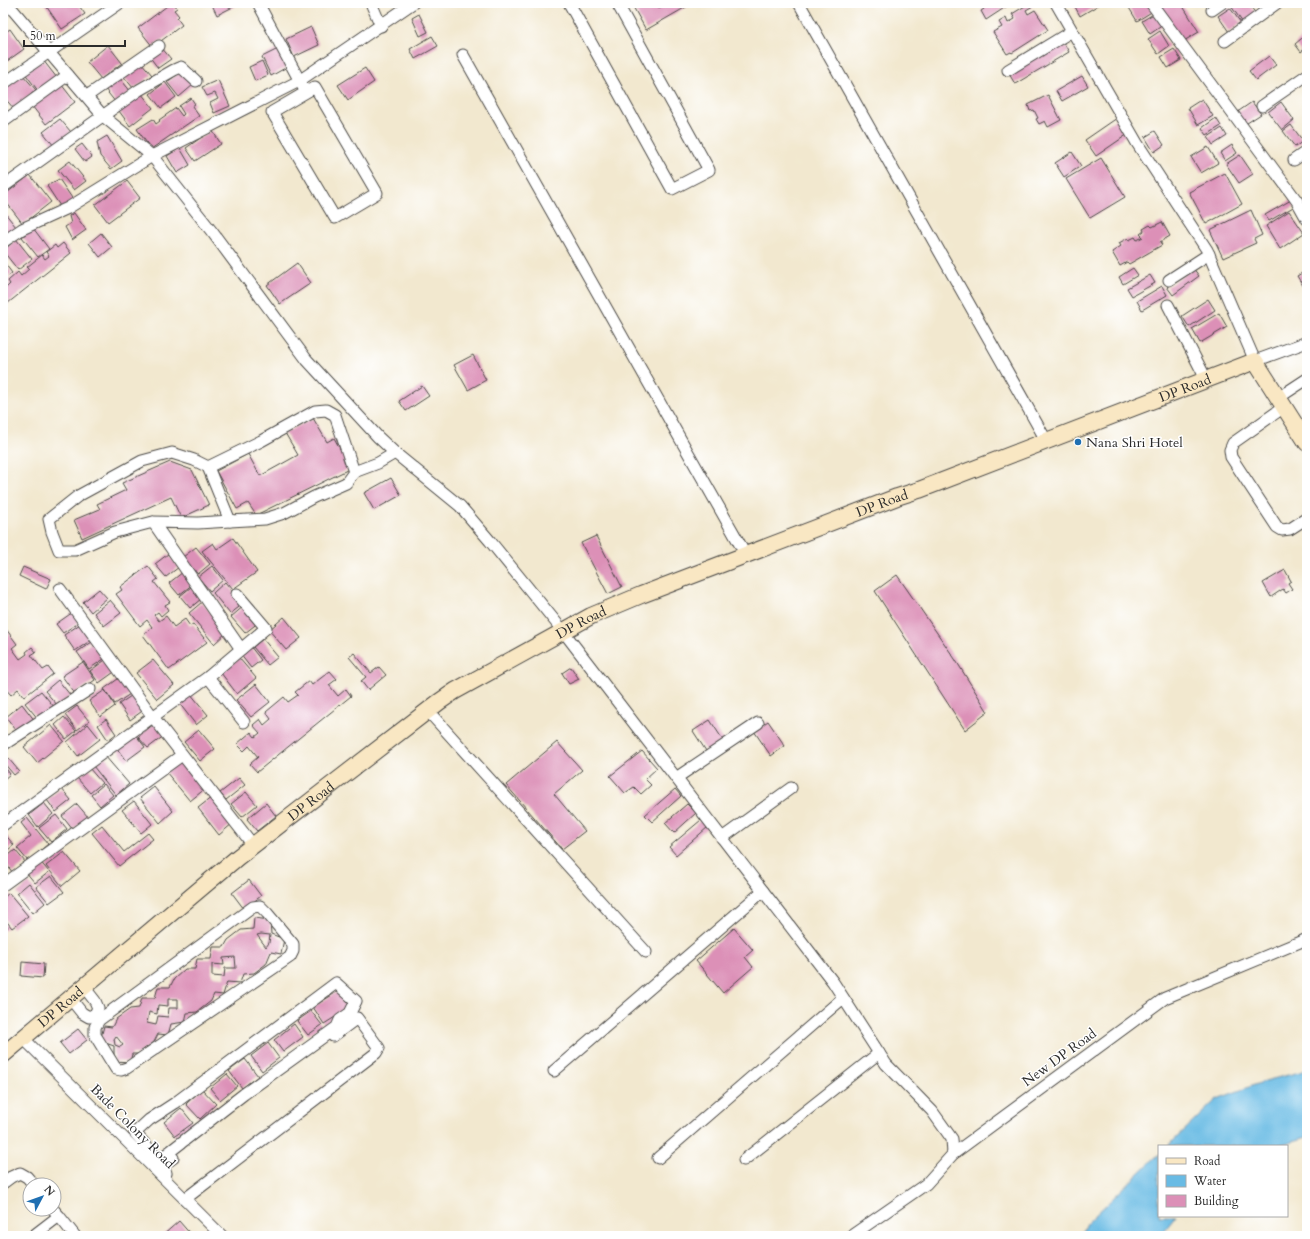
<svg xmlns="http://www.w3.org/2000/svg" width="1310" height="1239" viewBox="0 0 1310 1239" font-family="Cardo,serif">
<style>
.water{fill:#69bbe4;stroke:#4a7388}
.building{fill:#dc90b7;fill-rule:evenodd}
.lines{fill:none;stroke-linecap:round;stroke-linejoin:round}
.street-casing{stroke:#494744;stroke-width:13}
.secondary-casing{stroke:#494744;stroke-width:18}
.street{stroke:#fff;stroke-width:11}
.secondary{stroke:#f9e7c3;stroke-width:16}
.poi-dot{fill:#1f6fb2;stroke:#fff;stroke-width:1.5}
.labels{text-anchor:middle;stroke-width:3;stroke-linejoin:round;paint-order:stroke}
.street-label{font-size:14px;fill:#2b2b2b;stroke:#fff}
.poi-label{font-size:14px;fill:#2b2b2b;stroke:#fff;text-anchor:start}
</style>
<rect width="100%" height="100%" fill="#fff"/>
<filter id="ink" filterUnits="userSpaceOnUse"><feTurbulence type="fractalNoise" baseFrequency=".025" numOctaves="2"/><feDisplacementMap in="SourceGraphic" scale="8" xChannelSelector="R" yChannelSelector="G"/><feConvolveMatrix kernelMatrix="1 2 1 2 8 2 1 2 1" color-interpolation-filters="sRGB"/></filter>
<filter id="wash" filterUnits="userSpaceOnUse"><feTurbulence type="fractalNoise" baseFrequency=".012" numOctaves="4" result="noise"/><feDisplacementMap in="SourceGraphic" scale="16" xChannelSelector="R" yChannelSelector="G"/><feGaussianBlur stdDeviation="0.9" result="paint"/><feColorMatrix in="noise" values="0 0 0 0 0 0 0 0 0 0 0 0 0 0 0 0 0 1.4 0 .05"/><feComposite in="paint" operator="in"/></filter>
<g filter="url(#wash)">
<rect width="100%" height="100%" fill="#f2e8cf"/>
<g class="water">
<path d="M1307,1070V1137L1276,1146H1168L1217,1099L1265,1081Z"/>
<path d="M1159,1154V1216H1176L1160,1236H1081L1087,1223Z"/>
</g>
<g id="blocks">
<g class="building">
<path d="M44,3H77L85,14L62,29Z"/>
<path d="M171,3H174L177,8L174,10L179,16L177,18L182,25L153,47L138,28Z"/>
<path d="M211,3H241L217,15Z"/>
<path d="M266,3H276L268,7Z"/>
<path d="M631,3H656L659,8L668,3H693L646,30Z"/>
<path d="M988,3H1012L986,20L981,11L984,9L983,6Z"/>
<path d="M1030,3L1033,6L1026,10L1028,14L1035,10L1048,30L1012,53L1011,52L1007,54L993,32L1002,27L999,22L1006,18L1008,23L1015,19L1012,14Z"/>
<path d="M1073,3H1102L1080,16Z"/>
<path d="M1133,3H1148L1153,11L1137,21L1128,6Z"/>
<path d="M1167,3H1181L1199,32L1182,42L1160,7Z"/>
<path d="M1235,3H1248L1256,14L1243,23L1231,6Z"/>
<path d="M1230,8L1241,23L1229,32L1218,16Z"/>
<path d="M1155,13L1163,25L1150,34L1142,21Z"/>
<path d="M419,14L428,32L420,36L412,18Z"/>
<path d="M311,27L319,45L294,57L286,39Z"/>
<path d="M10,29L24,49L3,64V34Z"/>
<path d="M1160,31L1169,46L1158,54L1148,39Z"/>
<path d="M1307,34V47L1301,52L1295,44Z"/>
<path d="M432,36L438,46L415,59L410,49Z"/>
<path d="M1062,40L1069,52L1015,84L1008,72Z"/>
<path d="M108,45L122,63L101,79L87,62Z"/>
<path d="M161,47L171,59L158,68L149,56Z"/>
<path d="M278,49L287,67L271,76L262,57Z"/>
<path d="M1174,49L1181,60L1168,68L1161,57Z"/>
<path d="M1269,56L1276,65L1256,80L1249,71Z"/>
<path d="M43,60L57,78L39,92L24,72Z"/>
<path d="M262,61L268,75L255,81L249,67Z"/>
<path d="M141,62L152,75L134,89L124,77Z"/>
<path d="M365,68L374,82L348,100L338,85Z"/>
<path d="M182,71L193,85L179,97L167,82Z"/>
<path d="M22,74L36,90L14,109L3,96V90Z"/>
<path d="M1082,76L1088,86L1062,101L1056,91Z"/>
<path d="M119,77L131,92L116,103L105,89Z"/>
<path d="M218,80L230,106L214,113L210,103L218,99L215,93L207,96L202,87Z"/>
<path d="M165,82L176,97L161,108L150,94Z"/>
<path d="M61,84L75,102L46,124L32,106Z"/>
<path d="M141,93L153,108L130,126L119,111Z"/>
<path d="M1048,95L1061,120L1048,127L1045,121L1039,124L1036,119L1038,118L1034,110L1030,111L1028,105Z"/>
<path d="M191,98L195,104L192,106L199,116L151,149L137,129L153,119L156,124L160,121L159,120L176,108L182,116L184,114L179,106Z"/>
<path d="M1202,99L1213,116L1198,125L1188,108Z"/>
<path d="M1252,102L1261,114L1244,125L1236,113Z"/>
<path d="M1281,102L1294,120L1282,130L1268,112Z"/>
<path d="M1117,118L1128,134L1096,156L1085,140Z"/>
<path d="M1216,118L1221,126L1207,135L1202,128Z"/>
<path d="M60,119L71,132L54,146L43,132Z"/>
<path d="M1291,125L1303,141L1295,147L1283,131Z"/>
<path d="M1222,128L1227,136L1213,145L1208,137Z"/>
<path d="M212,130L221,144L195,161L186,148Z"/>
<path d="M1155,131L1164,145L1154,152L1145,137Z"/>
<path d="M107,136L122,161L111,169L100,156L97,142Z"/>
<path d="M82,144L92,157L85,162L75,149Z"/>
<path d="M1232,145L1237,153L1225,161L1220,153Z"/>
<path d="M1208,147L1218,163L1201,173L1191,157Z"/>
<path d="M180,148L190,165L177,173L167,156Z"/>
<path d="M1072,152L1081,166L1064,177L1055,163Z"/>
<path d="M1240,155L1253,174L1239,183L1226,164Z"/>
<path d="M1101,158L1125,197L1090,218L1066,179Z"/>
<path d="M70,161L86,181L74,190L58,170Z"/>
<path d="M1225,173L1242,204L1206,224L1189,192Z"/>
<path d="M30,175L51,202L23,224L3,198V196Z"/>
<path d="M59,179L74,201L62,209L47,186Z"/>
<path d="M127,181L140,198L108,222L95,205Z"/>
<path d="M1291,200L1295,206L1269,221L1265,215Z"/>
<path d="M1251,210L1262,235L1254,239L1256,243L1223,258L1210,230Z"/>
<path d="M1289,211L1304,233L1280,249L1266,226Z"/>
<path d="M5,213L16,227L3,239V215Z"/>
<path d="M74,213L86,230L72,240L65,227L71,223L69,216Z"/>
<path d="M1162,222L1170,236L1160,242L1162,245L1129,264L1127,262L1120,266L1112,252L1121,246L1119,243L1128,238L1129,240L1135,237L1137,240L1143,237L1140,234L1144,231L1143,229L1150,225L1152,227Z"/>
<path d="M33,228L49,249L38,257L22,237Z"/>
<path d="M101,233L112,247L100,257L89,243Z"/>
<path d="M16,239L32,259L18,270L3,251Z"/>
<path d="M63,243L71,253L3,307V286L5,289L10,284L8,281L18,272L21,276L29,269L27,267L42,255L45,259L49,256L46,252L55,245L57,248Z"/>
<path d="M3,261L12,273L3,280Z"/>
<path d="M297,263L311,283L280,304L267,285Z"/>
<path d="M1133,268L1138,275L1123,284L1119,277Z"/>
<path d="M1193,268L1199,276L1173,295L1167,287Z"/>
<path d="M1307,270V292L1297,276Z"/>
<path d="M1150,275L1155,283L1132,296L1127,288Z"/>
<path d="M1162,286L1167,295L1142,310L1137,301Z"/>
<path d="M1208,299L1215,310L1189,327L1182,316Z"/>
<path d="M1219,313L1227,327L1200,343L1192,329Z"/>
<path d="M473,355L486,380L468,390L454,365Z"/>
<path d="M422,386L429,396L406,411L399,401Z"/>
<path d="M313,418L327,442L334,438L351,468L256,515L248,503L237,509L216,471L248,454L260,476L298,455L285,433Z"/>
<path d="M170,462L192,470L209,505L181,518L171,497L82,538L74,520L100,509L97,504L126,490L122,483Z"/>
<path d="M391,478L401,495L374,510L364,493Z"/>
<path d="M596,536L622,587L608,594L581,543Z"/>
<path d="M233,538L257,572L233,589L202,551L213,543L217,549Z"/>
<path d="M196,547L210,564L198,574L183,557Z"/>
<path d="M168,554L179,567L166,577L155,564Z"/>
<path d="M148,566L158,579L154,582L170,602L165,605L168,610L161,616L158,612L154,615L159,621L166,616L174,627L185,619L190,626L193,624L207,642L169,670L143,635L152,627L147,620L140,626L116,594L122,590L120,587Z"/>
<path d="M212,566L223,580L210,591L198,577Z"/>
<path d="M23,567L51,579L46,589L19,576Z"/>
<path d="M1285,570L1291,581L1288,583L1292,589L1286,593L1283,589L1271,597L1263,583Z"/>
<path d="M183,572L193,584L179,595L169,583Z"/>
<path d="M897,575L955,659L988,712L965,730L875,591Z"/>
<path d="M225,582L243,604L230,614L213,593Z"/>
<path d="M191,587L201,599L190,608L180,596Z"/>
<path d="M99,589L107,598L91,612L83,602Z"/>
<path d="M110,600L121,613L104,626L94,613Z"/>
<path d="M202,602L227,632L214,644L189,613Z"/>
<path d="M245,605L259,622L245,633L231,617Z"/>
<path d="M73,612L79,622L63,633L56,624Z"/>
<path d="M284,617L301,638L286,650L269,630Z"/>
<path d="M83,622L94,638L75,651L64,635Z"/>
<path d="M6,629L17,644L12,648L20,659L27,654L26,652L32,647L36,652L31,655L43,670L48,667L53,674L24,697L18,689L11,695L3,686V630L4,631Z"/>
<path d="M263,639L278,657L268,665L253,647Z"/>
<path d="M95,640L107,657L89,669L77,652Z"/>
<path d="M250,646L261,660L251,668L240,654Z"/>
<path d="M354,653L371,673L379,667L386,675L368,690L361,681L366,677L349,657Z"/>
<path d="M108,658L117,670L99,683L90,671Z"/>
<path d="M239,658L256,678L237,694L221,673Z"/>
<path d="M153,660L174,685L157,699L136,673Z"/>
<path d="M83,662L95,680L75,694L62,676Z"/>
<path d="M571,667L579,679L569,684L562,673Z"/>
<path d="M330,671L337,679L329,685L338,696L346,689L351,696L257,772L250,764L258,757L249,746L244,751L237,744L251,732L255,737L260,733L253,725L260,719L264,725L271,719L266,712L284,697L288,702L298,695L295,692L309,681L312,685Z"/>
<path d="M122,676L133,692L115,704L104,689Z"/>
<path d="M58,680L71,696L58,706L45,691Z"/>
<path d="M256,684L270,702L251,717L236,700Z"/>
<path d="M105,690L115,706L100,717L89,701Z"/>
<path d="M41,691L55,708L39,720L25,703Z"/>
<path d="M190,693L208,715L196,725L179,703Z"/>
<path d="M134,694L145,709L130,720L119,704Z"/>
<path d="M22,704L35,721L19,734L6,717Z"/>
<path d="M77,706L89,721L77,730L65,715Z"/>
<path d="M64,717L76,731L66,739L55,725Z"/>
<path d="M106,719L116,734L108,740L98,725Z"/>
<path d="M710,720L725,743L708,754L693,731Z"/>
<path d="M768,721L785,746L771,756L754,731Z"/>
<path d="M155,723L165,735L148,748L138,737Z"/>
<path d="M88,724L100,739L78,756L67,742Z"/>
<path d="M51,725L64,741L37,763L24,747Z"/>
<path d="M199,730L215,749L200,761L184,742Z"/>
<path d="M135,734L145,747L126,761L116,747Z"/>
<path d="M557,742L582,770L554,794L585,831L562,849L506,785Z"/>
<path d="M642,751L657,768L645,779L651,785L641,794L634,787L625,793L610,776Z"/>
<path d="M105,756L129,784L116,795L93,766Z"/>
<path d="M8,758L19,771L14,775L3,762Z"/>
<path d="M182,759L206,788L190,801L166,772Z"/>
<path d="M3,765L10,774L3,780Z"/>
<path d="M89,768L102,783L90,793L77,778Z"/>
<path d="M239,778L245,785L226,800L220,793Z"/>
<path d="M104,784L113,795L100,806L91,795Z"/>
<path d="M154,787L173,811L160,823L140,798Z"/>
<path d="M61,788L71,800L56,812L47,800Z"/>
<path d="M675,789L681,796L652,822L645,815Z"/>
<path d="M246,792L257,805L242,817L231,804Z"/>
<path d="M212,797L233,823L219,835L198,808Z"/>
<path d="M134,801L152,824L141,833L122,810Z"/>
<path d="M44,803L53,814L38,827L29,815Z"/>
<path d="M266,803L276,816L257,831L247,819Z"/>
<path d="M77,804L88,817L73,830L62,816Z"/>
<path d="M687,804L696,813L674,833L665,823Z"/>
<path d="M56,815L67,829L51,842L39,828Z"/>
<path d="M27,818L48,844L28,861L17,848L31,836L21,823Z"/>
<path d="M701,820L708,827L676,855L669,847Z"/>
<path d="M102,825L124,852L148,833L153,839L119,866L92,833Z"/>
<path d="M3,832L14,845L3,854Z"/>
<path d="M15,850L26,863L13,873L3,860Z"/>
<path d="M64,852L80,871L62,886L46,866Z"/>
<path d="M39,860L49,872L35,883L25,871Z"/>
<path d="M3,870L7,875L3,879Z"/>
<path d="M51,876L64,892L49,903L36,887Z"/>
<path d="M249,880L261,896L244,909L232,893Z"/>
<path d="M29,883L45,903L33,913L17,893Z"/>
<path d="M9,893L28,916L12,928L3,917V898Z"/>
<path d="M254,918L270,920L271,934L284,939L281,954L271,952L266,964L254,973L243,974L240,983L227,982L223,995L214,994L211,1001L197,1012L187,1013L185,1022L171,1024L168,1035L158,1034L154,1042L138,1054H132L130,1062L114,1061V1046L100,1041L104,1026L112,1027L116,1019L130,1009L139,1008L142,998H155L158,987H170L174,979L185,969H195L197,959H211L213,947H224L228,940L241,930L253,929ZM261,934L270,935L269,943L266,947L257,935ZM235,957L236,968H225L224,977L212,976V964L224,965L223,958ZM168,999H178V1008H169L168,1017L158,1016L156,1025L147,1023L149,1012L157,1014L158,1005L168,1006ZM116,1036L123,1045L120,1047L115,1045L114,1039Z"/>
<path d="M3,922L8,927L3,931Z"/>
<path d="M734,928L753,950L745,957L753,967L723,993L696,961Z"/>
<path d="M22,962L44,964L43,978L21,976Z"/>
<path d="M340,990L351,1007L324,1024L313,1007Z"/>
<path d="M311,1011L322,1025L308,1035L297,1021Z"/>
<path d="M294,1024L303,1037L283,1052L274,1040Z"/>
<path d="M78,1029L87,1040L69,1054L60,1043Z"/>
<path d="M268,1043L279,1058L262,1071L251,1056Z"/>
<path d="M245,1059L258,1076L242,1088L229,1071Z"/>
<path d="M227,1074L237,1086L220,1100L210,1088Z"/>
<path d="M202,1089L216,1104L200,1119L186,1104Z"/>
<path d="M181,1108L193,1123L175,1136L164,1122Z"/>
<path d="M179,1221L192,1236H162Z"/>
</g>
</g>
</g>
<g filter="url(#ink)">
<use href="#blocks" fill-opacity="0" stroke="#494744" stroke-width="1"/>
<g class="lines">
<defs>
<g id="street">
<path d="M7,3L103,116L152,156L213,233L307,360L378,437L395,453L460,506L490,541L563,631L833,982L886,1064L932,1111L952,1139L953,1154"/>
<path d="M258,3L303,87"/>
<path d="M371,3L381,26"/>
<path d="M569,3L672,189L709,170L617,3"/>
<path d="M799,3L1046,440"/>
<path d="M1056,3L1137,143L1207,250L1255,361L1307,342"/>
<path d="M1151,3L1297,201L1307,219"/>
<path d="M1212,10L1222,3"/>
<path d="M1225,41L1277,3"/>
<path d="M463,55L746,555"/>
<path d="M1008,70L1072,31"/>
<path d="M3,84L120,3"/>
<path d="M315,87L377,193L335,218L272,112Z"/>
<path d="M87,96L159,46"/>
<path d="M1262,106L1307,75"/>
<path d="M3,122L68,75"/>
<path d="M1294,160L1307,151"/>
<path d="M3,187L139,90L174,70L181,67L196,81"/>
<path d="M3,242L22,229L68,208L152,156L299,81L413,3"/>
<path d="M1169,280L1209,254"/>
<path d="M1168,305L1206,379"/>
<path d="M1278,398L1307,379"/>
<path d="M1284,407L1233,443L1230,450L1231,457L1277,527L1282,530L1290,529L1307,518"/>
<path d="M208,467L261,441L315,411L326,410L335,415L354,472L346,483L314,497L284,513L265,519L230,521"/>
<path d="M354,472L378,463L395,453"/>
<path d="M153,522L198,523L230,521L208,467L194,460L172,453L142,461L78,496L49,519L52,532L59,550H75L115,532L153,522L241,649"/>
<path d="M60,589L153,717L253,845"/>
<path d="M208,677L244,722"/>
<path d="M428,711L646,952"/>
<path d="M3,745L90,689"/>
<path d="M676,778L758,723"/>
<path d="M3,825L208,677L266,628L237,594"/>
<path d="M722,838L791,788"/>
<path d="M3,885L182,755"/>
<path d="M260,906L267,913L293,944V951L290,957L127,1068L121,1070L116,1069L95,1035V1027L99,1020L253,907Z"/>
<path d="M70,998L82,1013L89,1017L95,1014L98,1008L95,1001L84,987"/>
<path d="M23,1038L222,1236"/>
<path d="M554,1071L763,891"/>
<path d="M658,1158L843,998"/>
<path d="M744,1160L879,1053"/>
<path d="M153,1167L159,1160L244,1094L337,1027L340,1020L350,1013L356,1001L336,983L175,1103L149,1120L135,1133L159,1160"/>
<path d="M162,1176L166,1173L163,1165L173,1158"/>
<path d="M3,1183L11,1177L20,1173L27,1177L34,1185"/>
<path d="M185,1199L376,1053L379,1048L357,1018L333,1036"/>
<path d="M59,1216L75,1236"/>
<path d="M33,1236L59,1216L53,1209"/>
<path d="M851,1236L926,1184L953,1154L1165,998L1307,939"/>
</g>
<g id="secondary">
<path id="s1" d="M3,1055L238,857L439,702L455,691L591,616L641,595L897,497L919,490L1255,361L1307,443"/>
</g>
</defs>
<use href="#street" class="street-casing"/>
<use href="#secondary" class="secondary-casing"/>
<use href="#street" class="street"/>
<use href="#secondary" class="secondary"/>
</g>
</g>
<circle class="poi-dot" cx="1078" cy="442" r="4"/>
<g class="labels">
<g class="street-label">
<text dy="5" stroke="none"><textPath href="#s1" startOffset="1372">DP Road</textPath></text>
<text dy="5" stroke="none"><textPath href="#s1" startOffset="1048">DP Road</textPath></text>
<text dy="5" stroke="none"><textPath href="#s1" startOffset="724">DP Road</textPath></text>
<text dy="5" stroke="none"><textPath href="#s1" startOffset="399">DP Road</textPath></text>
<text dy="5" stroke="none"><textPath href="#s1" startOffset="75">DP Road</textPath></text>
<text transform="translate(1059 1057) rotate(-36)" y="5">New DP Road</text>
<text transform="translate(133 1126) rotate(45)" y="5">Bade Colony Road</text>
</g>
<g class="poi-label">
<text x="1086" y="447">Nana Shri Hotel</text>
</g>
</g>
<rect width="1310" height="1239" fill="none" stroke="#fff" stroke-width="16"/>
<rect x="1158" y="1145" width="130" height="72" fill="#ffffff" stroke="#aaaaaa"/>
<rect x="1166" y="1158" width="20" height="6" fill="#f9e7c3" stroke="#aaaaaa"/>
<text x="1194" y="1165" font-size="12" fill="#2b2b2b">Road</text>
<rect x="1166" y="1175" width="20" height="12" fill="#69bbe4" stroke="#aaaaaa"/>
<text x="1194" y="1185" font-size="12" fill="#2b2b2b">Water</text>
<rect x="1166" y="1195" width="20" height="12" fill="#dc90b7" stroke="#aaaaaa"/>
<text x="1194" y="1205" font-size="12" fill="#2b2b2b">Building</text>
<g transform="translate(42 1197) rotate(49)"><circle r="19" fill="#ffffff" stroke="#aaaaaa"/>
<path d="M0-3L7 15L0 10L-7 15Z" fill="#1f6fb2"/>
<text y="-6" font-size="11" font-weight="bold" text-anchor="middle" fill="#2b2b2b">N</text>
</g>
<path d="M24 40v6h101v-6" fill="none" stroke="#2b2b2b" stroke-width="2"/>
<text x="30" y="40" font-size="12" fill="#2b2b2b" stroke="#ffffff" stroke-width="3" paint-order="stroke">50 m</text>
</svg>
